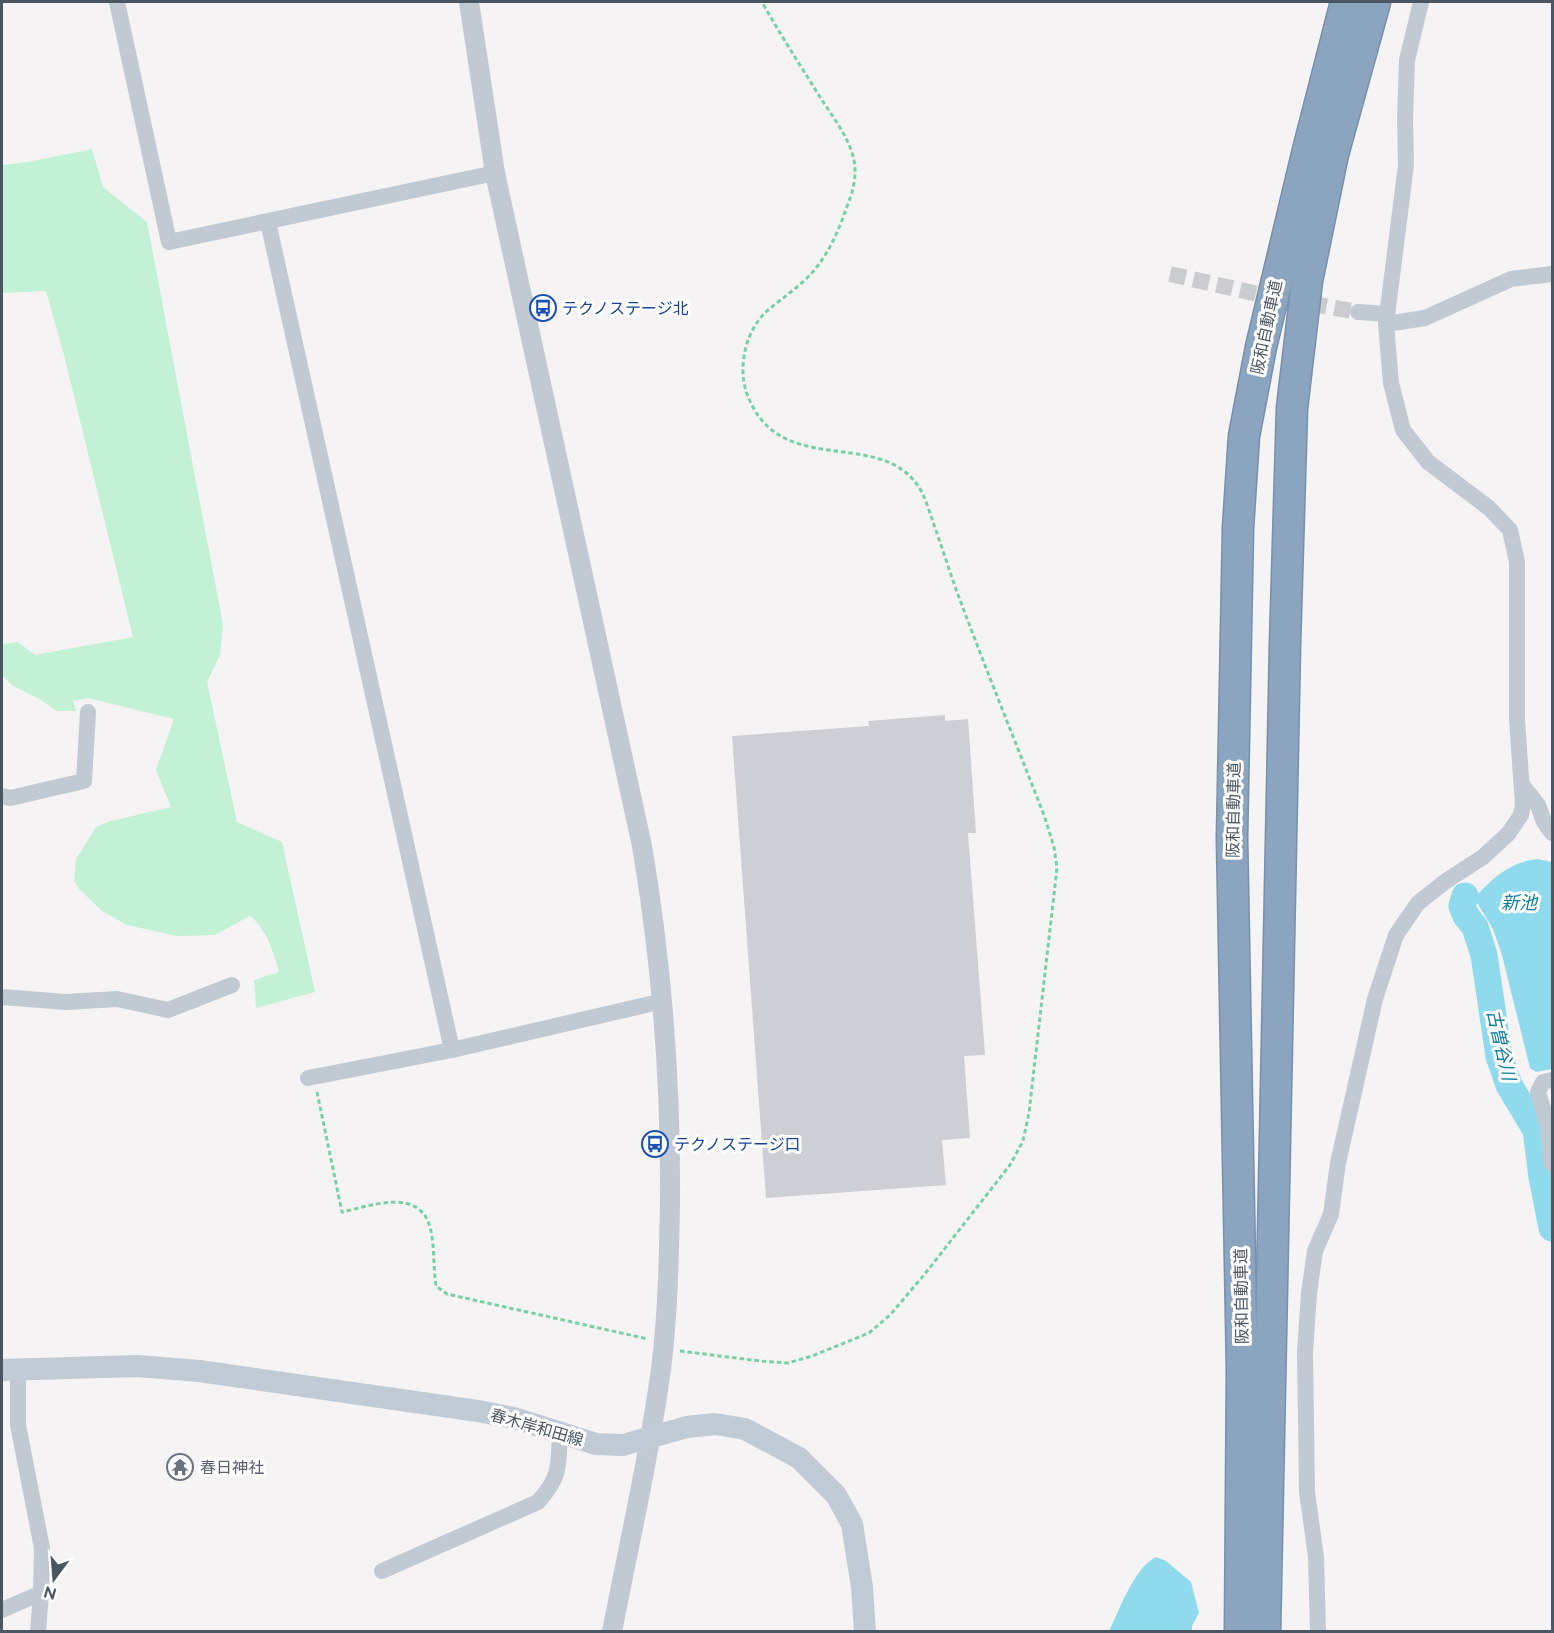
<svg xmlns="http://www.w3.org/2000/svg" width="1554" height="1633" viewBox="0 0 1554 1633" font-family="Raleway,'Noto Sans JP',sans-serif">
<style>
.green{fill:#c3f1d5}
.water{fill:#90daee}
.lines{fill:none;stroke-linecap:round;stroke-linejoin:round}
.river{stroke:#90daee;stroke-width:27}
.building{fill:#cdcfd5}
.minor-tunnel{stroke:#caccce;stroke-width:16;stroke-dasharray:16 8;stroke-linecap:butt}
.motorway-casing{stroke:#7690ad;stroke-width:33}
.path{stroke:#7ad0a6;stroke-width:3;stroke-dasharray:4.5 3;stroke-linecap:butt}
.minor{stroke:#c1cad2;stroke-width:16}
.tertiary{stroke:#c1cad2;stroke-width:20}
.secondary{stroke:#c1cbd6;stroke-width:22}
.motorway{stroke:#8ba5c1;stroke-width:30}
.labels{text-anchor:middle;stroke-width:6;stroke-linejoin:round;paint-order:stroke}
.transit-label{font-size:16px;fill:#164399;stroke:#fff;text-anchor:start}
.street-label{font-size:16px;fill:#4a5661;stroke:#fff}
.worship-label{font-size:16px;fill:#5b616d;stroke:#fff;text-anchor:start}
.water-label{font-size:18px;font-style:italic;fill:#0c7c9b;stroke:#fff}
</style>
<rect width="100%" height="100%" fill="#f5f3f3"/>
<path class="green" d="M92,149L103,187L147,222L223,625L220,655L207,682L237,822L282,842L315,992L256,1008L254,980L279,972C273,951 267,930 250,916L215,935L177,936L127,925L102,911L79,889L74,881L76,859L96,827L111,821L171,807L156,770L174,719L88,698L73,701L76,711H57L39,699L13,686L2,675V644L18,642L35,655L133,637L64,355L46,291L2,293V165L28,162Z"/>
<g class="water">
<path d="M1538,859L1552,862V1069L1536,1072L1530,1068L1502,955L1493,929L1476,901V896C1495,876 1510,862 1538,859Z"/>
<path d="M1156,1557L1166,1561L1191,1582L1199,1613L1192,1626V1631H1109C1120,1609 1134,1568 1156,1557Z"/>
</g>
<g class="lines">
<path class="river" d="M1465,896L1462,906L1466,916L1475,927L1484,955L1499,1056L1509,1085L1536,1130L1542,1177L1552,1228"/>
</g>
<path class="building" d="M945,715V721L968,719L976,833H968L985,1055L964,1056L970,1138L942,1140L946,1185L766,1198L732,736L869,726L868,721Z"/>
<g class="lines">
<path class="minor-tunnel" d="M1170,274L1262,295L1358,312"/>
<defs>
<g id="motorway">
<path d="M1240,1632L1242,1370L1232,838L1238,528L1244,436L1261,347L1308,150L1346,2"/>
<path d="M1265,1632L1285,644L1292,408L1307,281L1333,154L1375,2"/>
</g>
</defs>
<use href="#motorway" class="motorway-casing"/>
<g class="path">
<path d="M317,1092L342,1212C370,1206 419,1187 430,1227C435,1246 433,1267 436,1286L447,1294L648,1339"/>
<path d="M680,1351L760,1361L788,1363L812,1356L869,1333L890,1315L924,1275L1010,1165L1023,1141L1029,1113L1057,868L1054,847L1044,815C1015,741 985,667 957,592C949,570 942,547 934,525C929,511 925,494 916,483C874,428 776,480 746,391C738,365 746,330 767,311C783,297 803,285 816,268C830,250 839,230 846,209C853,192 857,177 854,160C849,137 832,116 820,97C800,65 780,34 762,2"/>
</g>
<g class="minor">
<path d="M117,2L169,242L495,173"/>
<path d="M268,222L452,1050"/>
<path d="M1358,312L1387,314"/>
<path d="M1386,324L1425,318L1511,279L1552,274"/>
<path d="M1523,786L1538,805L1544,822L1552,833"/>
<path d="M2,796L10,798L84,781L88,712"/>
<path d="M2,997L66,1002L117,999L168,1010L232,985"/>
<path d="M308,1078L452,1050L663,1001"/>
<path d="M1552,1080L1543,1082L1538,1092L1548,1126L1552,1164"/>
<path d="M382,1571L538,1502C561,1476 558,1467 560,1434"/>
<path d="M2,1610L41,1593L42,1548L18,1425V1369"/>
<path d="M38,1632L41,1593"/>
<path d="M1318,1632L1316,1557L1307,1492L1305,1352L1309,1293L1315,1251L1331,1214L1338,1163L1375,999L1396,935L1418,903L1446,881L1483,857L1508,834L1521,815L1523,805L1517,720V562L1510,530L1489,508L1428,462L1403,430L1391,383L1386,324L1406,165L1405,120L1407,60L1421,2"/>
</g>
<path class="tertiary" d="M469,2L495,173L642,846C662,964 671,1082 670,1202C669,1257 668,1314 661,1369C649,1457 629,1544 612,1632"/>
<path class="secondary" d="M2,1370L137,1366L199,1371L478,1411L514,1418L596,1444L623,1445L687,1427L715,1424L745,1429L799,1458L836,1495L852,1524L862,1587L865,1632"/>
<use href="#motorway" class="motorway"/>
</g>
<defs>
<symbol id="bus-ring" viewBox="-11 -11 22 22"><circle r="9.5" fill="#fff" stroke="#1a4fb4" stroke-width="1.5"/><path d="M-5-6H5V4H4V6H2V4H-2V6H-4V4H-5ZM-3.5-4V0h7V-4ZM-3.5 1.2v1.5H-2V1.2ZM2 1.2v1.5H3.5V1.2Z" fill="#1a4fb4"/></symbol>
<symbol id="temple-ring" viewBox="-11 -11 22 22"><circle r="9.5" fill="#fff" stroke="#6b7280" stroke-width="1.5"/><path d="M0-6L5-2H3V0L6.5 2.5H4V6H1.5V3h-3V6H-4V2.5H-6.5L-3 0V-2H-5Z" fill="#6b7280"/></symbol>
</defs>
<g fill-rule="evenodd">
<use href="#bus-ring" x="528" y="293" width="30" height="30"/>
<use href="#bus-ring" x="640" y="1129" width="30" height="30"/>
<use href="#temple-ring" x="165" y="1452" width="30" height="30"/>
</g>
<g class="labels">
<g class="transit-label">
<text x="562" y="314">テクノステージ北</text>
<text x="674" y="1150">テクノステージ口</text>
</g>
<g class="street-label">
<text transform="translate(1266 327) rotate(-78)" y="6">阪和自動車道</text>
<text transform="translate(1233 810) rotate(-89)" y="6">阪和自動車道</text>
<text transform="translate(1241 1296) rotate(-91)" y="6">阪和自動車道</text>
<text transform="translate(537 1427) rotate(16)" y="6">春木岸和田線</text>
</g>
<g class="worship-label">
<text x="200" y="1473">春日神社</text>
</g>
<g class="water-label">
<text x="1519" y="909">新池</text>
<text transform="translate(1501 1045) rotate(77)" y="6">古曽谷川</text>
</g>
</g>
<rect width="1554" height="1633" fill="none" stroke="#4a5661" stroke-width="6"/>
<g transform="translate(54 1579) rotate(196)" stroke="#ffffff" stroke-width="4.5" paint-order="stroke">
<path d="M0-4.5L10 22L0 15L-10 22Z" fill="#4a5661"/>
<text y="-9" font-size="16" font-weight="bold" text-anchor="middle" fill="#4a5661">N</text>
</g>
</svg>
